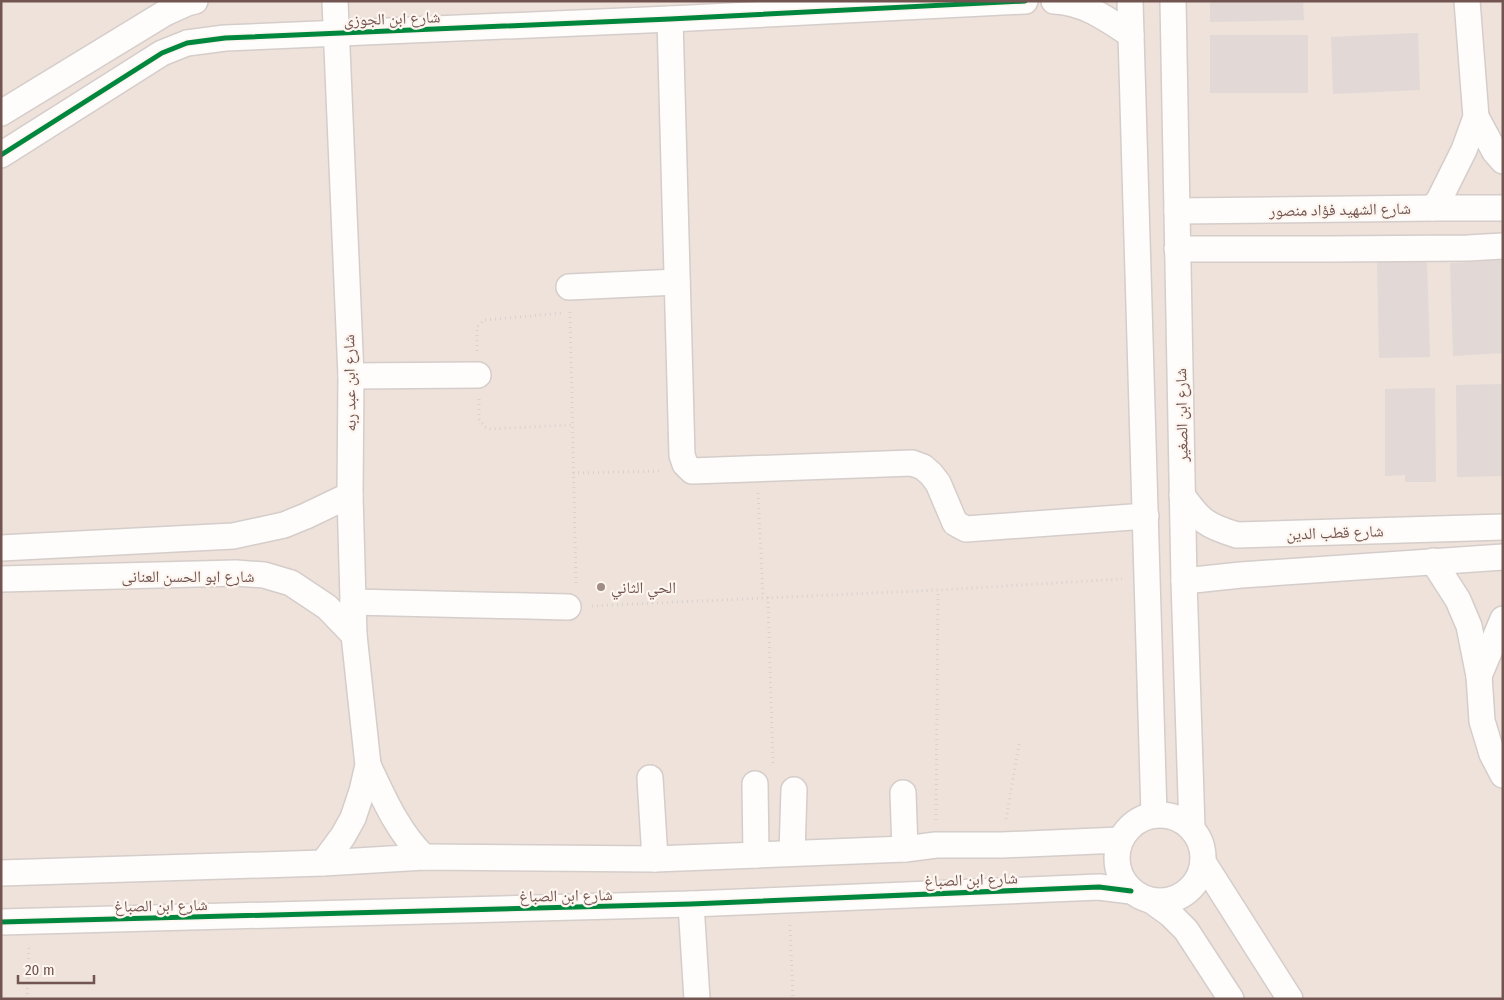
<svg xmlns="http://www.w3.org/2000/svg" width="1504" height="1000" viewBox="0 0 1504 1000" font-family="'Fira Sans Condensed','Noto Naskh Arabic',sans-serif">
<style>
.residential{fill:#eee2db}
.building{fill:#e2d8d5}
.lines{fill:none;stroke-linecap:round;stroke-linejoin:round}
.minor-casing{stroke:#d5cdca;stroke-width:28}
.path{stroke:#d9d1d0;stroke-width:3;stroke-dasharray:1 4;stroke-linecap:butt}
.minor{stroke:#fefdfc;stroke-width:25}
.cycleway-casing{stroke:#fdf5ef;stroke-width:8}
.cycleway{stroke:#00873e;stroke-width:5}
.poi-dot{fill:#a08b87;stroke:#fdf5ef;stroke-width:2}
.labels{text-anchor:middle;stroke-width:4.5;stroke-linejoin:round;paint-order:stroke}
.street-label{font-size:16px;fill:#725450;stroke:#fdf5ef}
.poi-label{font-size:16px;fill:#725450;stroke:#fdf5ef;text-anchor:start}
</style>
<rect width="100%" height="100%" fill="#f6f1ed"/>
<rect class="residential" x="1" y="1" width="1502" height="998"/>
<g class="building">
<path d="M1210,1H1303L1304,20L1210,22Z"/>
<path d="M1418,33L1420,90L1333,94L1331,37Z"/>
<rect x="1210" y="35" width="98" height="58"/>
<path d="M1427,260L1430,357L1379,358L1377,262Z"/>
<path d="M1503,260V353L1453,356L1450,263Z"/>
<path d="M1503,384V476L1457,477L1456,385Z"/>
<path d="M1435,388L1436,482H1405V475L1385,476V389Z"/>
</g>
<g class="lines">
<defs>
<g id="minor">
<path d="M1054,1C1084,2 1107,19 1131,35"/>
<path d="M1130,1L1154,815"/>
<path d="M1173,1L1184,581L1192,828"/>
<path d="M670,19L682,455L685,464L692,471L912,463L923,467L931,474L938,483L955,523L966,529L1146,516"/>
<path d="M1,113L165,13L187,3L195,1"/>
<path d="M1476,117L1495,152L1503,161"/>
<path d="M1,155L162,53L187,43L225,38L670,19L1025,1"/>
<path d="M1433,208L1439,200L1464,150L1476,117L1467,1"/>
<path d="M1177,211L1433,208H1503"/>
<path d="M1177,249H1331L1468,248L1503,246"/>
<path d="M569,287L677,282"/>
<path d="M351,376L478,375"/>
<path d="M1182,495C1200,521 1207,526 1237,535L1503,527"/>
<path d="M1,548L233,536L284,525L306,516L350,495"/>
<path d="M1433,561L1458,600L1469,626L1479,676L1482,721L1492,754L1503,775"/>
<path d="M1,579L236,573L264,575L291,583L327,607L354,635"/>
<path d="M1184,581L1241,575L1503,557"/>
<path d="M353,602L568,607"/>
<path d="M1479,676L1503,619"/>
<path d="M368,765C383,797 398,832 424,857"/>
<path d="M650,778L655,859"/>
<path d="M755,784L756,855"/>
<path d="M903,793L905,849"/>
<circle cx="1160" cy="858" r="43"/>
<path d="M792,853L794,790"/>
<path d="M1203,862L1290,999"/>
<path d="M323,863L343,836L353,818L362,791L368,765L354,635L350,495L351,376L335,1"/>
<path d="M1,873L323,863L424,857L655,859L905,849L936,845H1002L1120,840"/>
<path d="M1152,901L1170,914L1186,930L1231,999"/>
<path d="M691,904L697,999"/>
<path d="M1,922L691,904L1099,887L1131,891"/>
</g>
</defs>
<use href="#minor" class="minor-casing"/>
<g class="path">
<path d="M570,312L576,583"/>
<path d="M477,351V327L484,320L564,313"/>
<path d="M479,399V419L485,427L491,429L572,425"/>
<path d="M573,473L662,471"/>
<path d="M758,493L763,597"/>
<path d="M768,597L773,766"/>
<path d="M592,606L938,590L1122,579"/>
<path d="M1006,819L1019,744"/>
<path d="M936,820L938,590"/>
<path d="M790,925L793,999"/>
<path d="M27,999L29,946"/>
</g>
<use href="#minor" class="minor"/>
<defs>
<g id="cycleway">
<path d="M1,155L162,53L187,43L225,38L670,19L1025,1"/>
<path d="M1,922L691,904L1099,887L1131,891"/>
</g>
</defs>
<use href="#cycleway" class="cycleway-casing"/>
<use href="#cycleway" class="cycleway"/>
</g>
<circle class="poi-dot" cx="601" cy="587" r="5"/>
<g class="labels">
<g class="street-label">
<text transform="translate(392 18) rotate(-2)" y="6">شارع ابن الجوزى</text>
<text transform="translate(1340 209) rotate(-1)" y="6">شارع الشهيد فؤاد منصور</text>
<text transform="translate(349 383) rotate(-91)" y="6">شارع ابن عبد ربه</text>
<text transform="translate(1181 415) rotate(-91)" y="6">شارع ابن الصغير</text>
<text transform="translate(1335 532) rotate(-2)" y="6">شارع قطب الدين</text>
<text x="188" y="582">شارع ابو الحسن العنانى</text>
<text transform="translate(971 879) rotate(-2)" y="6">شارع ابن الصباغ</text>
<text transform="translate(566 895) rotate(-1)" y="6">شارع ابن الصباغ</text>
<text transform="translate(161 905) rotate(-1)" y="6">شارع ابن الصباغ</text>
</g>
<g class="poi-label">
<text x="611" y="593">الحي الثاني</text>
</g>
</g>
<rect width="1504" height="1000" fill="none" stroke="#725450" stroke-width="5"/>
<path d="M18 975v8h76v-8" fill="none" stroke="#725450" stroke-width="2.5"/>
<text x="25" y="975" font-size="15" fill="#725450" stroke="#fdf5ef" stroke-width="4" paint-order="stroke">20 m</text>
</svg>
